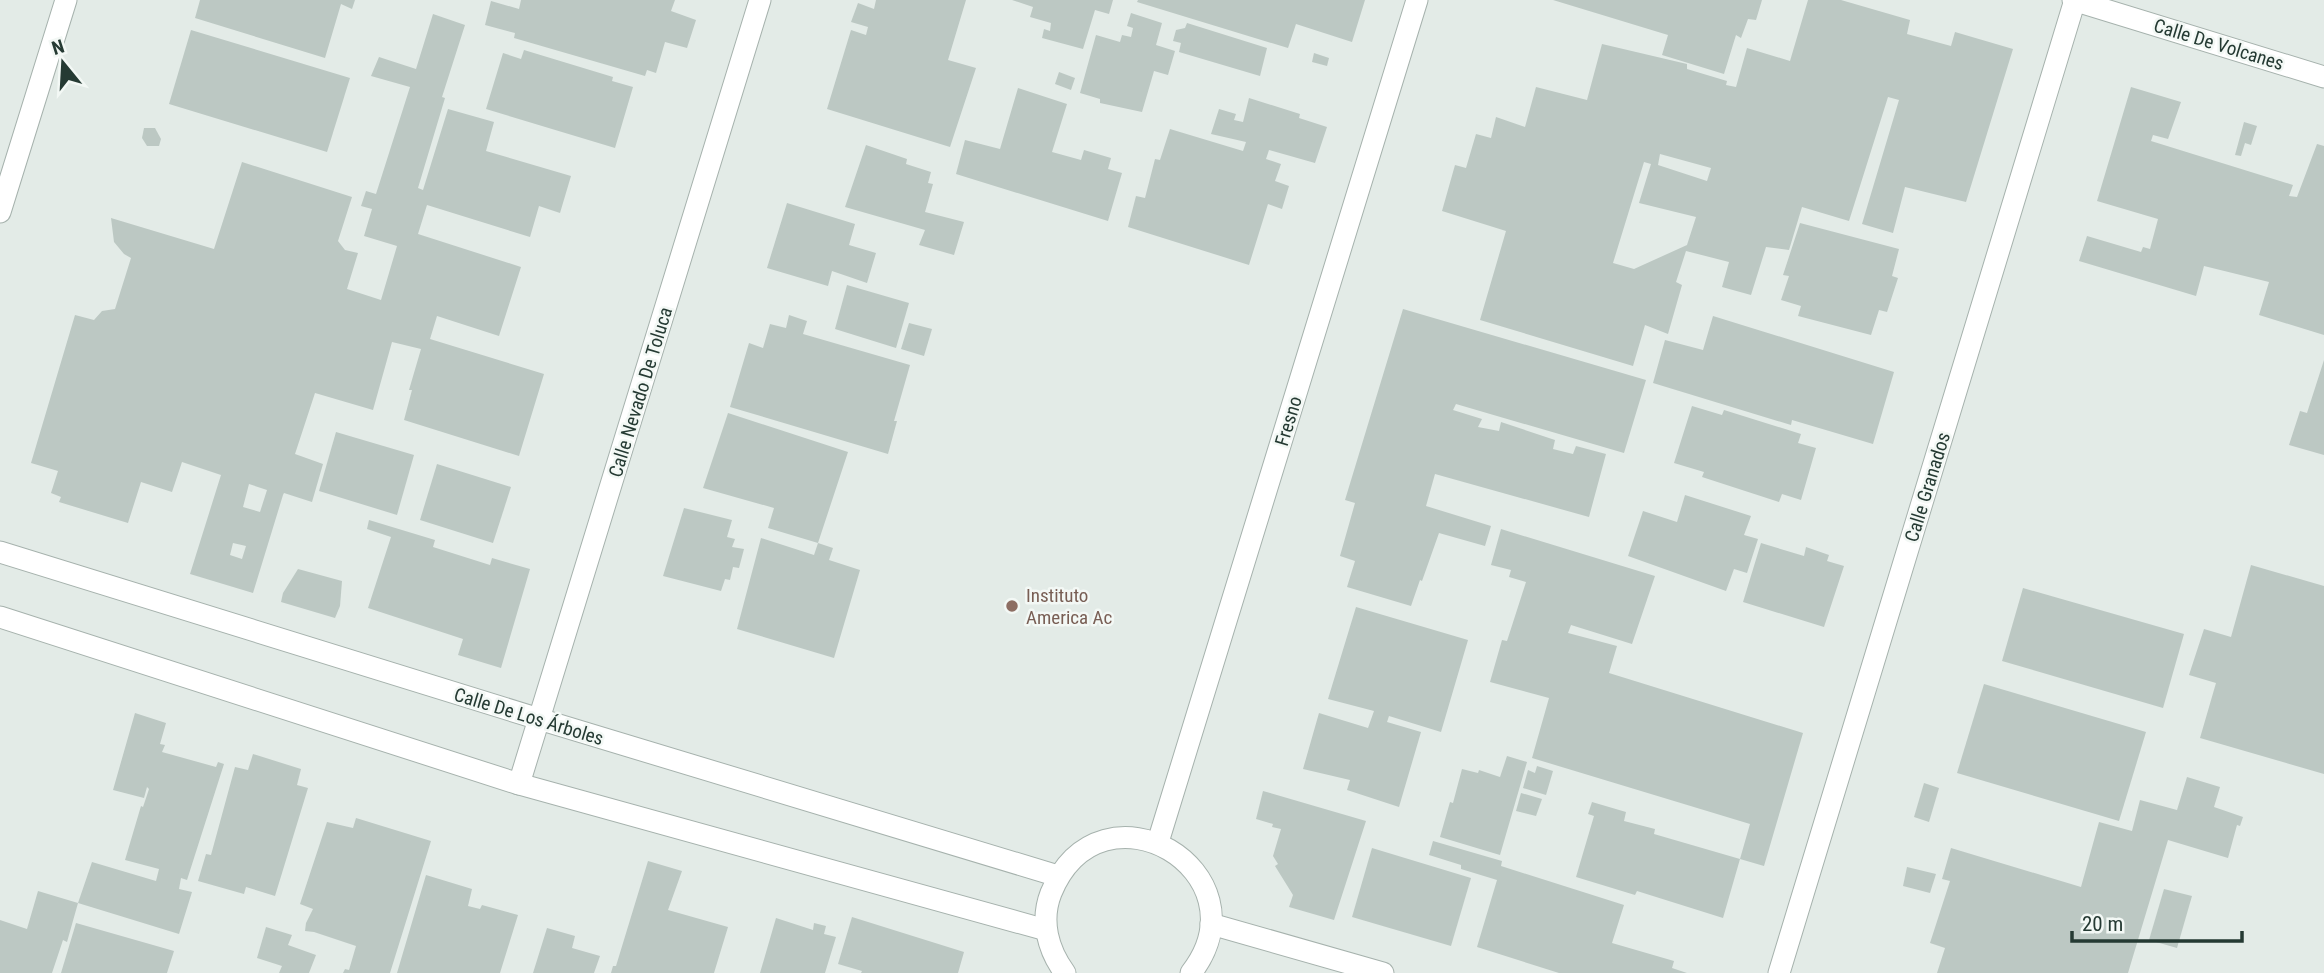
<svg xmlns="http://www.w3.org/2000/svg" width="2324" height="973" viewBox="0 0 2324 973" font-family="'Roboto Condensed',sans-serif">
<style>
.building{fill:#bcc8c3;fill-rule:evenodd}
.lines{fill:none;stroke-linecap:round;stroke-linejoin:round}
.minor-casing{stroke:#a6b2ad;stroke-width:23}
.minor{stroke:#fff;stroke-width:21}
.education-dot{fill:#8d6e63;stroke:#f3f8f5;stroke-width:2.5}
.labels{text-anchor:middle;stroke-width:5;stroke-linejoin:round;paint-order:stroke}
.street-label{font-size:19px;fill:#253a33;stroke:#f3f8f5}
.education-label{font-size:19px;fill:#785e54;stroke:#f3f8f5;text-anchor:start}
</style>
<rect width="100%" height="100%" fill="#e3ebe7"/>
<g class="building">
<path d="M200,0H355L352,9L341,4L325,58L195,18Z"/>
<path d="M521,0H675L671,11L696,20L687,48L665,42L656,73L647,70L645,76L514,38L515,33L485,25L491,1L519,9Z"/>
<path d="M876,0H966L948,60L976,68L950,147L827,109L851,30L866,35L868,27L851,22L858,3L874,9Z"/>
<path d="M1012,0H1113L1109,14L1095,10L1083,49L1042,38L1044,29L1050,31L1051,23L1030,17L1033,7Z"/>
<path d="M1138,0H1365L1352,42L1296,24L1288,48L1137,2Z"/>
<path d="M1553,0H1762L1756,20L1748,19L1741,38L1736,35L1724,74L1662,55L1668,35Z"/>
<path d="M1808,0H1841L1910,20L1907,34L1951,46L1955,32L2013,49L1966,202L1905,187L1893,233L1862,224L1899,100L1888,97L1849,221L1802,207L1789,250L1766,247L1751,295L1722,287L1729,262L1686,251L1676,282L1682,285L1668,334L1645,325L1633,366L1480,320L1506,231L1442,211L1455,165L1466,168L1476,134L1491,138L1496,117L1525,127L1536,87L1587,100L1602,44L1687,64V69L1727,81L1726,85L1736,87L1747,48L1790,61ZM1660,154L1711,168L1707,181L1658,165ZM1644,162L1651,164L1639,203L1696,217L1687,245L1634,269L1613,263Z"/>
<path d="M1131,13L1162,23L1156,45L1175,51L1168,75L1154,71L1142,112L1100,103V99L1080,93L1096,35L1120,42L1122,35L1131,37L1133,28L1127,26Z"/>
<path d="M433,14L465,25L442,97L445,98L418,188L423,190L448,109L494,122L486,151L571,176L560,213L539,206L530,237L427,205L418,234L521,267L499,336L437,316L430,339L544,374L519,456L404,420L412,390H409L421,349L392,342L373,410L315,393L295,454L323,464L312,502L284,493L283,495L253,593L190,574L221,475L182,462L172,492L141,482L128,523L59,502L61,497L51,493L58,471L31,463L75,315L94,320L102,311L115,309L131,258L124,254L114,242L111,218L214,249L242,162L352,197L338,241L345,250L358,253L347,289L381,300L397,246L364,236L372,209L361,206L366,191L376,194L410,87L371,76L379,57L416,69ZM249,484L267,490L260,512L243,507ZM233,543L246,546L242,559L230,555Z"/>
<path d="M1187,23L1267,48L1260,76L1179,52L1181,43L1173,41L1176,30L1185,28Z"/>
<path d="M191,30L350,78L327,152L169,104Z"/>
<path d="M524,50L613,77L612,81L633,87L615,148L486,109L503,53L521,59Z"/>
<path d="M1314,53L1329,58L1327,66L1312,62Z"/>
<path d="M1059,72L1075,78L1071,90L1055,84Z"/>
<path d="M2131,87L2181,102L2168,139L2153,135L2151,141L2293,185L2289,196L2297,197L2317,144L2324,146V335L2259,315L2269,282L2204,266L2196,296L2079,261L2087,236L2141,252L2143,247L2150,249L2158,219L2097,201Z"/>
<path d="M1018,88L1067,104L1052,152L1081,160L1084,150L1111,158L1108,169L1122,173L1108,221L956,174L965,140L1000,149Z"/>
<path d="M1249,98L1300,114L1299,118L1327,127L1315,163L1269,150L1266,159L1281,164L1275,181L1289,186L1282,209L1268,204L1249,265L1128,227L1136,196L1145,198L1155,159L1160,160L1170,129L1243,151L1246,142L1211,134L1219,109L1236,114L1234,120L1243,122Z"/>
<path d="M2244,122L2257,126L2251,145L2245,143L2241,156L2235,155Z"/>
<path d="M144,128H155L161,139L159,146H147L142,138Z"/>
<path d="M866,145L907,159L906,164L931,172L928,183L933,184L925,212L964,222L954,255L919,245L925,230L845,207Z"/>
<path d="M787,203L855,224L849,245L876,253L867,283L832,271L828,286L767,268Z"/>
<path d="M1800,223L1899,249L1892,276L1898,278L1887,312L1879,310L1871,335L1798,316L1801,306L1781,300L1789,276L1783,275Z"/>
<path d="M847,285L909,303L896,348L835,329Z"/>
<path d="M1403,309L1646,380L1624,453L1456,404L1453,410L1482,419L1478,427L1499,431L1501,422L1555,440L1553,449L1573,454L1576,446L1606,454L1589,517L1435,474L1426,506L1491,526L1485,546L1439,533L1422,581L1420,580L1411,606L1347,587L1355,561L1340,556L1355,503L1345,500Z"/>
<path d="M789,315L807,321L803,334L910,365L894,421H897L888,454L730,407L749,343L763,348L770,324L786,328Z"/>
<path d="M1713,316L1894,372L1873,444L1792,420L1791,425L1653,383L1665,340L1703,350Z"/>
<path d="M909,323L932,329L924,356L901,349Z"/>
<path d="M2324,360V455L2289,445L2300,411L2307,413Z"/>
<path d="M1692,406L1722,415L1724,410L1801,434L1798,443L1816,448L1801,500L1782,494L1779,502L1702,477L1704,472L1674,463Z"/>
<path d="M728,413L848,452L818,543L768,528L774,508L703,488Z"/>
<path d="M336,432L414,455L397,515L319,491Z"/>
<path d="M437,464L511,487L493,543L420,520Z"/>
<path d="M1685,495L1751,516L1744,535L1758,539L1747,573L1734,569L1726,591L1628,556L1643,511L1677,522Z"/>
<path d="M684,508L732,520L727,537L735,539L732,547L744,549L739,568L733,567L730,580L725,579L721,591L663,576Z"/>
<path d="M369,520L435,540L433,547L490,565L492,558L530,569L501,668L458,655L463,639L368,608L391,537L367,529Z"/>
<path d="M1501,529L1655,576L1632,644L1571,625L1568,633L1617,646L1609,673L1803,733L1764,866L1740,859L1750,824L1532,758L1549,698L1490,682L1502,640L1507,641L1526,582L1509,577L1511,570L1491,565Z"/>
<path d="M761,538L814,555L818,543L833,548L829,560L860,570L834,658L737,629Z"/>
<path d="M1761,543L1804,556L1806,547L1829,555L1827,561L1844,566L1824,627L1743,602Z"/>
<path d="M2251,565L2324,586V774L2200,738L2216,683L2189,675L2204,629L2231,637Z"/>
<path d="M298,569L342,581L340,606L335,618L281,602L283,593Z"/>
<path d="M2023,588L2184,634L2163,708L2002,661Z"/>
<path d="M1356,607L1468,640L1441,732L1389,716L1387,722L1421,732L1399,807L1347,790L1350,780L1303,769L1319,713L1368,728L1374,711L1328,699Z"/>
<path d="M1984,684L2146,732L2119,821L1957,773Z"/>
<path d="M135,713L166,723L160,744L165,745L162,752L216,767L218,762L224,764L187,880L181,878L179,889L192,892L179,934L78,903L92,862L156,881L159,869L125,860L141,806L143,807L149,789L147,787L144,798L113,790Z"/>
<path d="M253,754L301,769L297,785L308,788L275,896L246,887L244,894L198,881L206,854L211,855L235,767L248,770Z"/>
<path d="M1507,756L1527,762L1500,855L1440,837L1450,802L1453,803L1462,769L1478,773L1479,770L1500,777Z"/>
<path d="M1537,766L1553,771L1546,795L1523,788L1528,770L1535,773Z"/>
<path d="M2187,777L2220,787L2214,807L2243,817L2240,826L2237,825L2228,858L2168,840L2128,973H1937L1945,948L1930,943L1950,881L1942,879L1951,848L2081,887L2099,822L2132,831L2140,800L2177,810Z"/>
<path d="M1924,783L1939,788L1929,822L1914,817Z"/>
<path d="M1263,791L1366,821L1334,920L1289,907L1293,895L1275,866L1278,864L1273,856L1281,829L1272,827L1273,824L1256,819Z"/>
<path d="M1521,793L1542,799L1536,816L1516,811Z"/>
<path d="M1592,802L1626,812L1624,821L1655,829L1654,834L1740,859L1723,918L1637,891L1635,895L1576,877L1594,816L1588,814Z"/>
<path d="M356,818L431,841L390,973H343L345,969L349,970L356,946L314,932L305,931L306,923L313,909L300,904L327,822L353,828Z"/>
<path d="M1433,841L1502,861L1501,866L1624,905L1612,943L1674,961L1672,968L1687,973H1559L1477,947L1497,880L1461,869V865L1429,855Z"/>
<path d="M1372,848L1471,878L1451,946L1352,917Z"/>
<path d="M648,861L682,871L668,910L728,927L714,973H611L613,966H616Z"/>
<path d="M1907,867L1936,874L1930,893L1903,886Z"/>
<path d="M426,875L472,889L468,906L480,909L482,905L518,915L500,973H397Z"/>
<path d="M2164,889L2192,896L2177,948L2149,940Z"/>
<path d="M38,891L78,903L67,942L63,940L52,973H0V920L27,929Z"/>
<path d="M852,917L964,952L958,973H861L862,971L838,964Z"/>
<path d="M776,918L813,930L814,923L826,926L824,934L836,937L825,973H760Z"/>
<path d="M76,923L174,951L167,973H61Z"/>
<path d="M266,927L292,935L288,945L316,955L309,973H279L282,966L257,958Z"/>
<path d="M547,928L575,936L572,948L600,956L594,973H533Z"/>
</g>
<g class="lines">
<defs>
<g id="minor">
<path d="M2073,0L2324,77"/>
<path d="M0,212L66,0"/>
<path d="M0,552L539,719L1058,876"/>
<path d="M0,617L519,784L1046,930"/>
<path d="M519,784L760,0"/>
<path d="M1158,842L1417,0"/>
<path d="M1211,924L1383,973"/>
<path d="M1065,973C1048,950 1040,921 1051,893C1101,772 1269,872 1191,973"/>
<path d="M1779,973L2075,0"/>
</g>
</defs>
<use href="#minor" class="minor-casing"/>
<use href="#minor" class="minor"/>
</g>
<circle class="education-dot" cx="1012" cy="606" r="7"/>
<g class="labels">
<g class="street-label">
<text transform="translate(2219 44) rotate(17)" y="7">Calle De Volcanes</text>
<text transform="translate(640 392) rotate(-73)" y="7">Calle Nevado De Toluca</text>
<text transform="translate(1288 421) rotate(-73)" y="7">Fresno</text>
<text transform="translate(1927 487) rotate(-73)" y="7">Calle Granados</text>
<text transform="translate(529 716) rotate(17)" y="7">Calle De Los Árboles</text>
</g>
<g class="education-label">
<text x="1026" y="602">Instituto<tspan x="1026" dy="22">America Ac</tspan></text>
</g>
</g>
<g transform="translate(63 63) rotate(342)" stroke="#f3f8f5" stroke-width="5" paint-order="stroke">
<path d="M0-5L12 26L0 18L-12 26Z" fill="#253a33"/>
<text y="-10" font-size="19" font-weight="bold" text-anchor="middle" fill="#253a33">N</text>
</g>
<path d="M2072 931v10h170v-10" fill="none" stroke="#253a33" stroke-width="3.5"/>
<text x="2082" y="931" font-size="21" fill="#253a33" stroke="#f3f8f5" stroke-width="5" paint-order="stroke">20 m</text>
</svg>
